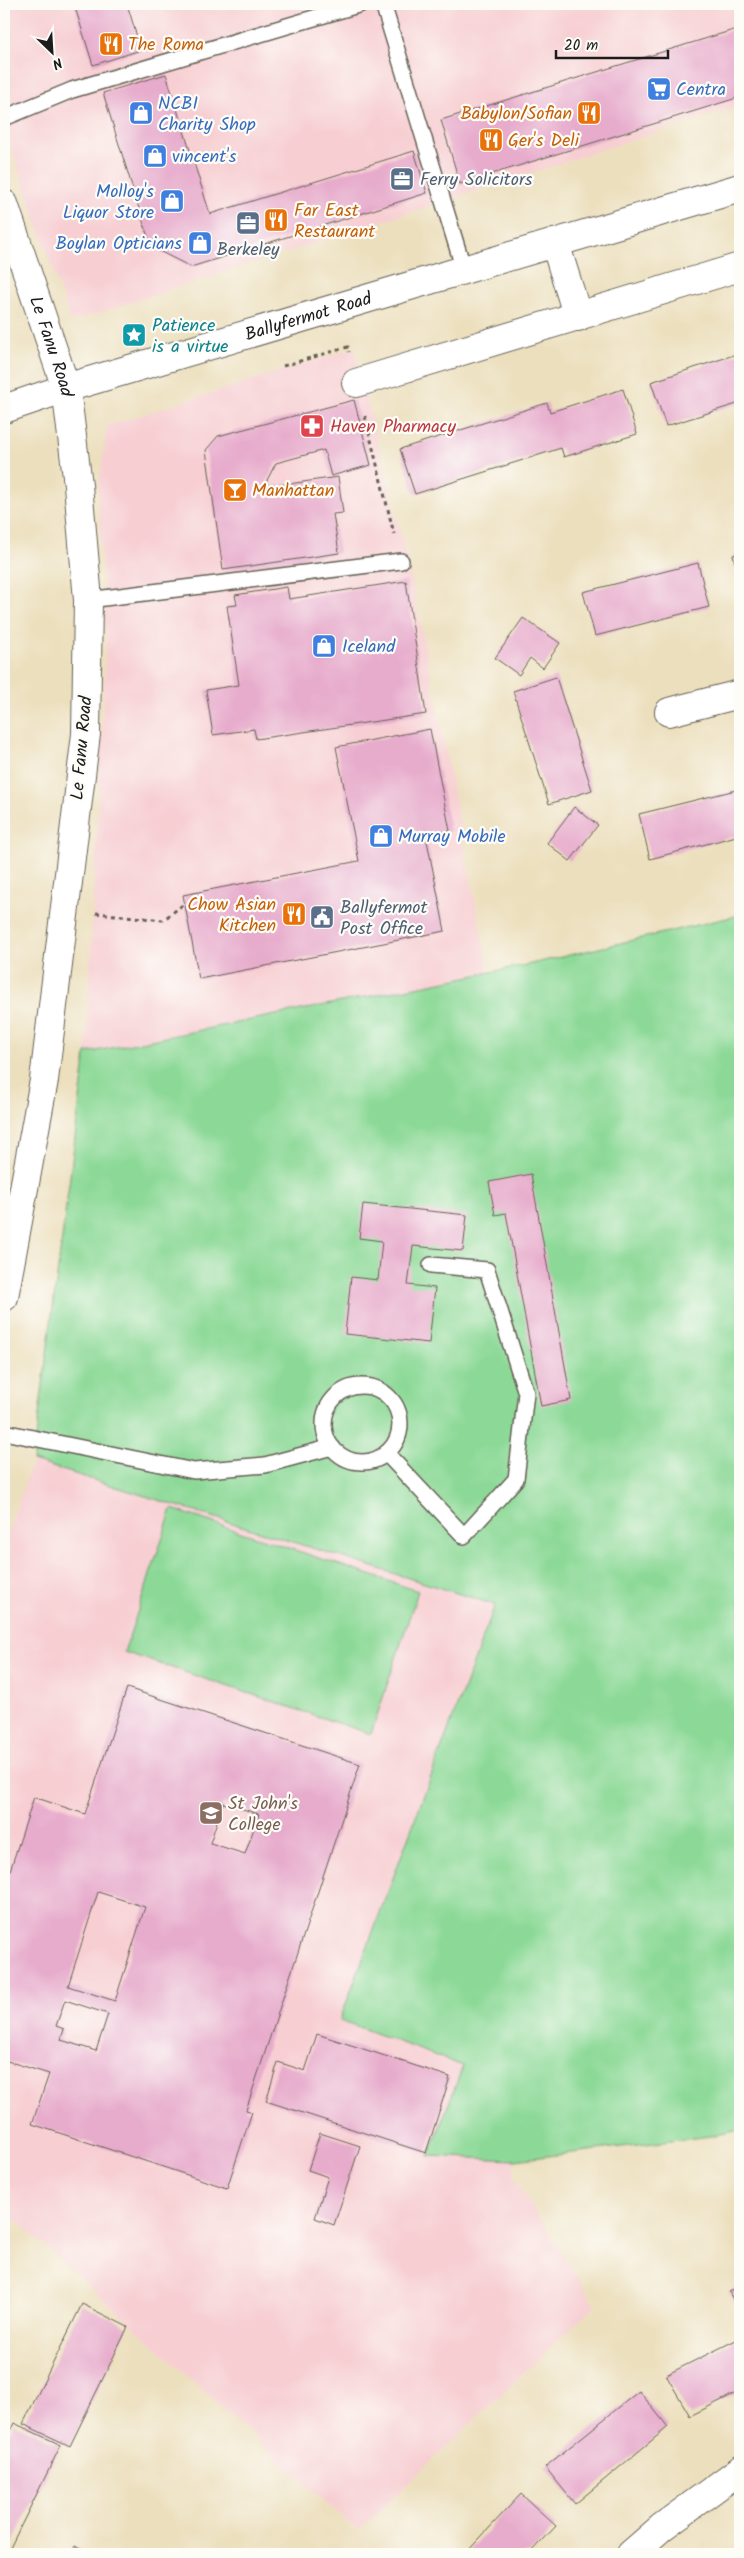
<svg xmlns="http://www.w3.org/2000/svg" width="744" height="2558" viewBox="0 0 744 2558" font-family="Kalam,sans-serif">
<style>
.built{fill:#f7cfd3}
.green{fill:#8cd997;stroke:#547a5a}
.building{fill:#e7accc;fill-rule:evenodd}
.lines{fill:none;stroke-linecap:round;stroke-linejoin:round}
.lane-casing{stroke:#656054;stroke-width:18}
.street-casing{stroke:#656054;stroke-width:30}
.secondary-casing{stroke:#656054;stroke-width:30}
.path{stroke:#656054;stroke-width:3;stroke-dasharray:4 4;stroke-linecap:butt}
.lane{stroke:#fff;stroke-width:15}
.street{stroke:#fff;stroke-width:28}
.secondary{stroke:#fff;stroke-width:28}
.labels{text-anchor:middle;stroke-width:4.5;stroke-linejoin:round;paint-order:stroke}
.food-label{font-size:18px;fill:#c56008;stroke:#fdfcf7;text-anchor:start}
.shop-label{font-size:18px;fill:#366cbe;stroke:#fdfcf7;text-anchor:start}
.service-label{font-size:18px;fill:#4e5e75;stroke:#fdfcf7;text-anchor:start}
.street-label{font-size:18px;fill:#1c1c1c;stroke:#fdfcf7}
.culture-label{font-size:18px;fill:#0d838f;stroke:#fdfcf7;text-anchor:start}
.health-label{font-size:18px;fill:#be3a42;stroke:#fdfcf7;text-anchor:start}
.education-label{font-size:18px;fill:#785e54;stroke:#fdfcf7;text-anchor:start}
</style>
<rect width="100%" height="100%" fill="#fdfcf7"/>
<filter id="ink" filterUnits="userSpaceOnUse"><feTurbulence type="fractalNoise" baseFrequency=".02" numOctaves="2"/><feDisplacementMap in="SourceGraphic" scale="10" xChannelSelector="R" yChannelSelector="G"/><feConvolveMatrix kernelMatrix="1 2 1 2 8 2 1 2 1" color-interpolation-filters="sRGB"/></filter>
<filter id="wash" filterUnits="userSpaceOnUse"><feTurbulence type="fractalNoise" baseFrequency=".0096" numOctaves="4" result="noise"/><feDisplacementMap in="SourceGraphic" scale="20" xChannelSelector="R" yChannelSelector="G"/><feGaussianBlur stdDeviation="1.12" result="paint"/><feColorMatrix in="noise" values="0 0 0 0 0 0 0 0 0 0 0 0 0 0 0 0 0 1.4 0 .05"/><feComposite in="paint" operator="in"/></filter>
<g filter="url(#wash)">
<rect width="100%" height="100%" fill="#ecdfbd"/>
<g class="built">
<path d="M4,4H740V105L71,322L4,126Z"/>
<path d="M354,348L410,571L489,972L86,1053L106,642L98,491L107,426Z"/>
<path d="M33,1461L495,1605L341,2020L463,2066L429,2156L515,2160L513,2176L595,2305L358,2531L4,2209V1543Z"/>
</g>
<g class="green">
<path d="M740,915V2130L711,2136L515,2160L429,2156L463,2066L340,2020L495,1605L33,1461L86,1053L531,964Z"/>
<path d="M172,1509L418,1591L371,1734L124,1652Z"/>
</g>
<g id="blocks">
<g class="building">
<path d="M74,4H127L141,50L93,65Z"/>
<path d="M740,28V97L460,184L441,120Z"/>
<path d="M166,74L210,214L414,151L427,193L191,267L151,247L103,93Z"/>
<path d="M740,353V403L666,426L651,382Z"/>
<path d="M623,389L637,434L564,457L561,448L415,494L400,449L547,403L550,412Z"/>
<path d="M354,400L371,465L331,476L324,450L276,463L267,480V487L338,477L343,513L333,514L339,553L223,570L206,450L218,436Z"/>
<path d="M740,553V582L733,555Z"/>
<path d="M698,563L709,607L595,636L583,592Z"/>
<path d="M406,581L426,714L256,739L254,729L213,735L206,690L239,685L227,606L237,605L235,595L287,587L289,599Z"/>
<path d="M523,618L560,643L543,668L530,658L519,675L495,658Z"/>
<path d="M556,677L592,790L549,804L513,691Z"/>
<path d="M430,729L450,831L426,836L445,931L199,979L183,895L359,861L336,747Z"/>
<path d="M740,789V835L650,859L639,814Z"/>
<path d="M574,807L598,825L570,861L547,843Z"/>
<path d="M531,1174L571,1400L541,1406L506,1213L495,1215L489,1182Z"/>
<path d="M363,1204L467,1215L463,1251L413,1246L408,1285L435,1288L429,1343L345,1334L351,1277L378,1280L382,1241L359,1238Z"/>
<path d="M127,1688L360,1764L246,2110L252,2112L227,2188L32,2124L49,2074L4,2060V1889L34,1797L85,1814ZM223,1803L259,1814L245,1854L210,1843ZM98,1892L145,1907L115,2001L68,1986ZM65,2000L108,2014L96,2051L61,2040L64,2029L56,2026Z"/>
<path d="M317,2034L450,2077L426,2153L266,2101L278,2062L305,2071Z"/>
<path d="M320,2133L360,2146L334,2225L315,2218L328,2177L308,2170Z"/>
<path d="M740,2286V2312L729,2292Z"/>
<path d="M82,2304L128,2327L70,2446L23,2424Z"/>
<path d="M740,2338V2391L690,2416L666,2375Z"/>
<path d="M639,2391L668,2427L575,2504L545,2467Z"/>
<path d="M14,2423L61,2445L7,2554H4V2444Z"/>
<path d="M521,2494L556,2526L530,2554H465Z"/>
<path d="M75,2546L91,2554H70Z"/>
</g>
</g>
</g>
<g filter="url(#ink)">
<use href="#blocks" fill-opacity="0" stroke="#656054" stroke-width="1"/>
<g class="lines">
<defs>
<g id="lane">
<path d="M383,4L464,270"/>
<path d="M4,118L72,90L361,4"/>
<path d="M88,600L401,561"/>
<circle cx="362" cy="1424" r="38"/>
<path d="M4,1432L194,1471L265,1465L332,1447"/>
<path d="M386,1453L464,1536L516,1479L526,1393L487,1270L431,1265"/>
</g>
<g id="street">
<path d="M555,243L578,317"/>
<path d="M356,383L740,267"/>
<path d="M669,712L740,694"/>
<path d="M631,2554L662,2527L740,2470"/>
</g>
<g id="secondary">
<path id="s1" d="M4,204L66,388L78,485L88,600L86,734L44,1080L4,1297"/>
<path id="s2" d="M4,409L66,388L740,188"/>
</g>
</defs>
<use href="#lane" class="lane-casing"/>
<use href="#street" class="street-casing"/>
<use href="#secondary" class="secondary-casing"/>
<g class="path">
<path d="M283,366L348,347L349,352"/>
<path d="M365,416L394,534"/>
<path d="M96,913L163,920L184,904"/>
</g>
<use href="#lane" class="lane"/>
<use href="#street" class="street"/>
<use href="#secondary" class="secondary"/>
</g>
</g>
<defs>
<symbol id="restaurant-square" viewBox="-11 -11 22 22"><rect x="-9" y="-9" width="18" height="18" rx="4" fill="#e8710a" stroke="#fdfcf7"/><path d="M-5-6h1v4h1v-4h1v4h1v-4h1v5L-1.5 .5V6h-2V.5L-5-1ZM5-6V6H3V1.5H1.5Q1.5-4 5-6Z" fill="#fff"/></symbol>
<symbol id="supermarket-square" viewBox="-11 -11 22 22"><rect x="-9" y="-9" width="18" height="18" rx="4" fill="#3f7fe0" stroke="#fdfcf7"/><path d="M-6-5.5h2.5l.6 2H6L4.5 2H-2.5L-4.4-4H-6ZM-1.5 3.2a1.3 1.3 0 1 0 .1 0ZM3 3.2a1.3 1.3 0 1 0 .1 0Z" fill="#fff"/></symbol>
<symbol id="shop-square" viewBox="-11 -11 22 22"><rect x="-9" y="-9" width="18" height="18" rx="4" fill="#3f7fe0" stroke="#fdfcf7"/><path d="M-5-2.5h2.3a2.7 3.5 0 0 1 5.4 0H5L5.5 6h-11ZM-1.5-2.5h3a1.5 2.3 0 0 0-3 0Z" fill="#fff"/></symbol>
<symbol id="office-square" viewBox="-11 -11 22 22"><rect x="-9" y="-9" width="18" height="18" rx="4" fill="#5c6f8a" stroke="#fdfcf7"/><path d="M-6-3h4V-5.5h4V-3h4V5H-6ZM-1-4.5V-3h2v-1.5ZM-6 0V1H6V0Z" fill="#fff"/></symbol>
<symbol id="sight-square" viewBox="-11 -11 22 22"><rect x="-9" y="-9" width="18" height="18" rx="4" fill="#0f9aa8" stroke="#fdfcf7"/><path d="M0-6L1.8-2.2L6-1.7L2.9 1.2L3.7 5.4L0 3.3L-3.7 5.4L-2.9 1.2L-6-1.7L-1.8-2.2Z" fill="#fff"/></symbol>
<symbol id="pharmacy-square" viewBox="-11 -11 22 22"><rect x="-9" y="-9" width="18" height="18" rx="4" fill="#e0444e" stroke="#fdfcf7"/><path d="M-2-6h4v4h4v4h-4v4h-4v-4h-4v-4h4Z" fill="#fff"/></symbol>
<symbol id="bar-square" viewBox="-11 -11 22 22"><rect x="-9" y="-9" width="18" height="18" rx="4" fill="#e8710a" stroke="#fdfcf7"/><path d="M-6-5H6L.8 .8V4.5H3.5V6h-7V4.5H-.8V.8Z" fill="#fff"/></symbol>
<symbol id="civic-square" viewBox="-11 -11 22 22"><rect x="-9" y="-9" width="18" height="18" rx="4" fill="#5c6f8a" stroke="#fdfcf7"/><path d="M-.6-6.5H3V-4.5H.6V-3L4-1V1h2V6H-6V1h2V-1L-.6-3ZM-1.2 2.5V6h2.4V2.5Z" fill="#fff"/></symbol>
<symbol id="school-square" viewBox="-11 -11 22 22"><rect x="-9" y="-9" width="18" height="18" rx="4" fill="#8d6e63" stroke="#fdfcf7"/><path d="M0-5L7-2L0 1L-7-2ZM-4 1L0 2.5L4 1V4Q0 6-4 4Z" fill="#fff"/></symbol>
</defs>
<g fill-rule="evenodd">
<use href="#restaurant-square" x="97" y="30" width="28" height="28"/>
<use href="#supermarket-square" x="645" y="75" width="28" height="28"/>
<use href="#shop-square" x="127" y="99" width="28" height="28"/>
<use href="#restaurant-square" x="575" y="99" width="28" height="28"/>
<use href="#restaurant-square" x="477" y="126" width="28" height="28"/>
<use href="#shop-square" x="141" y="142" width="28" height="28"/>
<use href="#office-square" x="388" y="165" width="28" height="28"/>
<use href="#shop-square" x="158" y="187" width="28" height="28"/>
<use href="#restaurant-square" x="262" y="206" width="28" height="28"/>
<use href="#office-square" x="234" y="209" width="28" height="28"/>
<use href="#shop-square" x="186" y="229" width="28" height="28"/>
<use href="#sight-square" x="120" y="321" width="28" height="28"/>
<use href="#pharmacy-square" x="298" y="412" width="28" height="28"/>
<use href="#bar-square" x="221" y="476" width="28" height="28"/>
<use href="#shop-square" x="310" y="632" width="28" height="28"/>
<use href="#shop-square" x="367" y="822" width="28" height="28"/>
<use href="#restaurant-square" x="280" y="900" width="28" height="28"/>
<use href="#civic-square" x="308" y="903" width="28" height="28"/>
<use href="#school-square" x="197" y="1799" width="28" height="28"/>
</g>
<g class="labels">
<g class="food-label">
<text x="128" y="50">The Roma</text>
<text x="572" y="119" text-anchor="end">Babylon/Sofian</text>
<text x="508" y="146">Ger's Deli</text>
<text x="294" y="216">Far East<tspan x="294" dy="21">Restaurant</tspan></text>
<text x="252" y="496">Manhattan</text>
<text x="276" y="910" text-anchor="end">Chow Asian<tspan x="276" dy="21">Kitchen</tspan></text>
</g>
<g class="shop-label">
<text x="676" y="95">Centra</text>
<text x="158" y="109">NCBI<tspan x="158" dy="21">Charity Shop</tspan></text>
<text x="172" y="162">vincent's</text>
<text x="154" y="197" text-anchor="end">Molloy's<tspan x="154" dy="21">Liquor Store</tspan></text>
<text x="182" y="249" text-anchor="end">Boylan Opticians</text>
<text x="342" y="652">Iceland</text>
<text x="398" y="842">Murray Mobile</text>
</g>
<g class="service-label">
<text x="420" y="185">Ferry Solicitors</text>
<text x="248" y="255" text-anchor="middle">Berkeley</text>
<text x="340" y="913">Ballyfermot<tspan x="340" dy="21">Post Office</tspan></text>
</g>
<g class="street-label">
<text dy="6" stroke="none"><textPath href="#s2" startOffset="318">Ballyfermot Road</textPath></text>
<text dy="6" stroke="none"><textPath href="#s1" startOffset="150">Le Fanu Road</textPath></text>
<text transform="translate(81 748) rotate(-85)" y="6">Le Fanu Road</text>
</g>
<g class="culture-label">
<text x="152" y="331">Patience<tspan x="152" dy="21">is a virtue</tspan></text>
</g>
<g class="health-label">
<text x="330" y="432">Haven Pharmacy</text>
</g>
<g class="education-label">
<text x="228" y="1809">St John's<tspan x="228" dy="21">College</tspan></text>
</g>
</g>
<rect width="744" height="2558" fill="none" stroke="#fdfcf7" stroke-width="20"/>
<g transform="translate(52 52) rotate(155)" stroke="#fdfcf7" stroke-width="4" paint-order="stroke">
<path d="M0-4L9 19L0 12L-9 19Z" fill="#1c1c1c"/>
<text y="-8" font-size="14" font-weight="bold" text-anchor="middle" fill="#1c1c1c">N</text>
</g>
<path d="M556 50v8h112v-8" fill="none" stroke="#1c1c1c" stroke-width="2.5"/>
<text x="564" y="50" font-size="15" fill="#1c1c1c" stroke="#fdfcf7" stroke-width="4" paint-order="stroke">20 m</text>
</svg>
